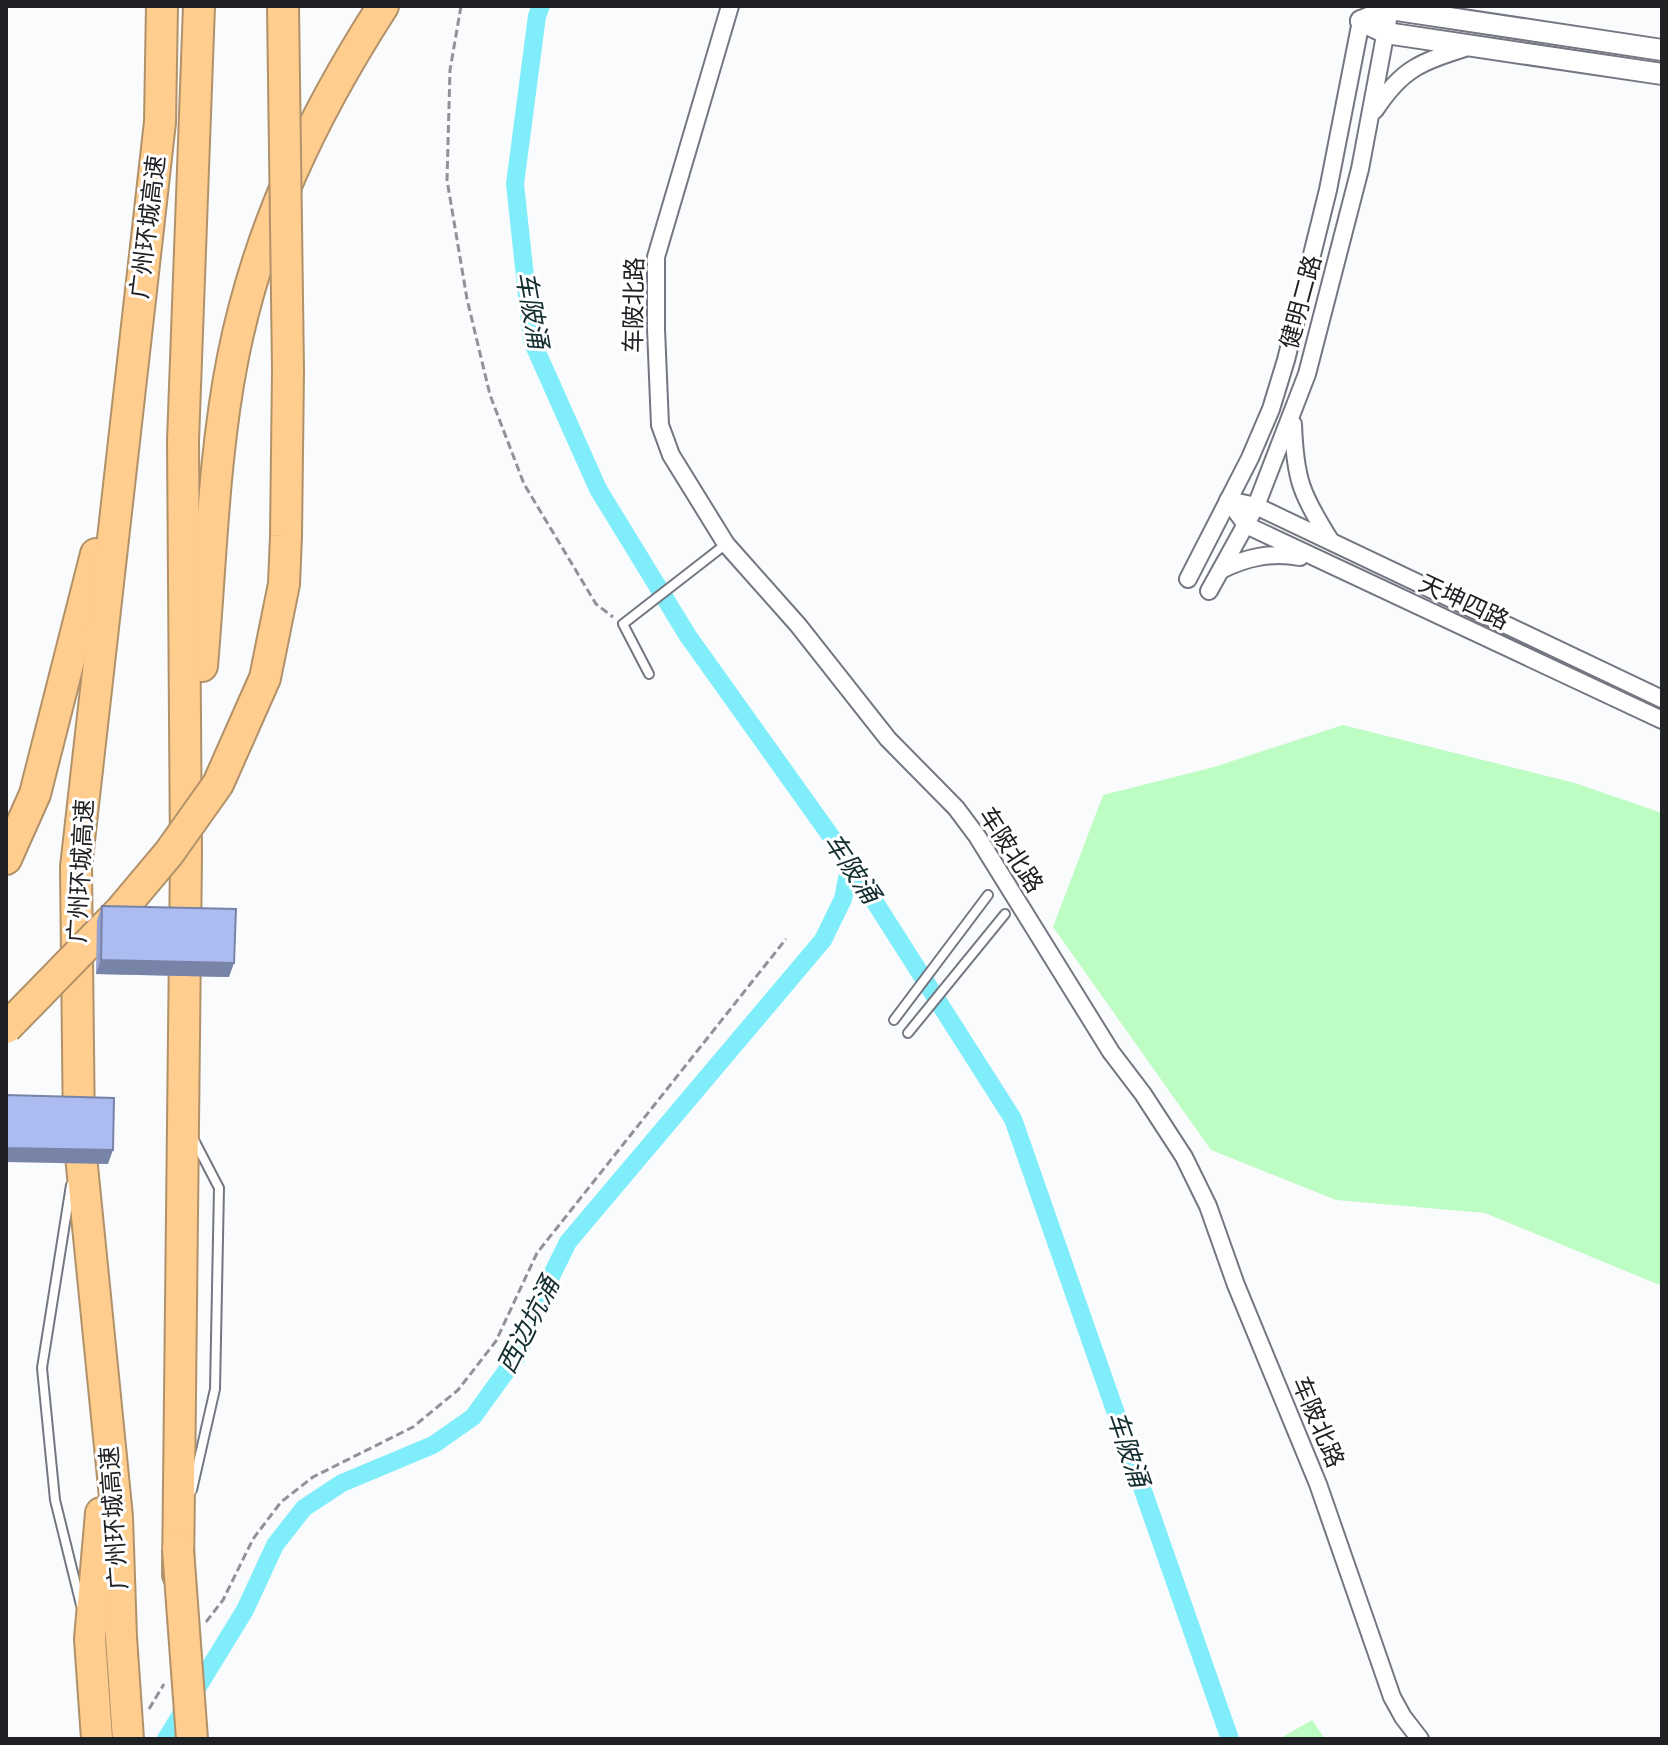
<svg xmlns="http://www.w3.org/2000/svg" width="1668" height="1745" viewBox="0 0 1668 1745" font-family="'Archivo Narrow','Noto Sans SC',sans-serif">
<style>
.green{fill:#bdfcc3}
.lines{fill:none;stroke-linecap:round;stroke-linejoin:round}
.canal{stroke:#80eefa;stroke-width:18}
.service-casing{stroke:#747781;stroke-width:12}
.minor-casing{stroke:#747781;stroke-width:20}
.tertiary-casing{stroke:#747781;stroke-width:24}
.motorway-casing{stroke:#b19169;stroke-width:34}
.path{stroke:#919295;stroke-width:3;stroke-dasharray:8 4;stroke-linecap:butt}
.service{stroke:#fff;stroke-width:8}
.minor{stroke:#fff;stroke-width:16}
.tertiary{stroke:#fff;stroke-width:20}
.motorway{stroke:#ffcd8d;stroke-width:30}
.motorway-bridge-casing{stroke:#b19169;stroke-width:34;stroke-linecap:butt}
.motorway-bridge{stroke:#ffcd8d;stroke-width:30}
.wall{fill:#94a1ce}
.shaded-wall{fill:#7883a8}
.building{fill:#acbbf0;stroke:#7883a8;stroke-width:2}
.labels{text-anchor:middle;stroke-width:6;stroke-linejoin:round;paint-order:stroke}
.street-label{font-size:24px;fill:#202125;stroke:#fff}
.water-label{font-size:26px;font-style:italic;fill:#142e31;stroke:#fff}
</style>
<rect width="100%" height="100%" fill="#fafbfd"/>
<g class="green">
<path d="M1343,725L1575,783L1662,813V1286L1485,1213L1336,1200L1211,1150L1053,927L1103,795L1214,767Z"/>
<path d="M1312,1720L1325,1739H1279Z"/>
</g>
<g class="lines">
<g class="canal">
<path d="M541,6L537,16L515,184L532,341L598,489L688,636L850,863L1013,1119L1230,1739"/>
<path d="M166,1739L245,1610L275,1545L304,1508L342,1483L433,1445L473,1417L518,1355L538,1303L568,1242L823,940L843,899L850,863"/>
</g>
<defs>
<g id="service">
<path d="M649,674L623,624L726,544"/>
<path d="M894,1020L988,895"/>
<path d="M908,1033L1005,914"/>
<path d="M71,1185L42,1368L55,1500L81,1605"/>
<path d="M192,1490L215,1389L219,1188L194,1140"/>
</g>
<g id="minor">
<path d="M730,6L656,257V329L660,425L671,455L726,544L798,625L888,739L956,808L977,836L1111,1052L1143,1094L1184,1157L1208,1206L1236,1285L1318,1484L1392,1697L1403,1717L1420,1739"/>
<path d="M1375,110C1403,67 1422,62 1468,47"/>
<path d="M1293,424C1295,479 1301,494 1330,540"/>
<path d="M1221,570C1247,557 1271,552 1300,557"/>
<path d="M1188,579L1250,458L1271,409L1286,360L1328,190L1361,21"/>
<path d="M1209,591L1256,506L1307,374L1360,169L1390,9"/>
<path d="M1662,699L1256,506L1228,500L1246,525L1662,720"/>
</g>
<g id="tertiary">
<path d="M1361,21L1386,33L1662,74"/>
<path d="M1361,21L1390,9L1662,50"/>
</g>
<g id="motorway">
<path d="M202,666C211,563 213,458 233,357C259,227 312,116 383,6"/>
<path d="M6,859L35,794L96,554"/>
<path d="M178,1575L186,855L183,441L199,6"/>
<path d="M97,1739L90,1639L101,1513"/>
<path d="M128,1739L121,1637L117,1517L79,1136L76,867L160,122L162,6"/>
</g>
</defs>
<use href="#service" class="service-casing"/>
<use href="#minor" class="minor-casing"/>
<use href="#tertiary" class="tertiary-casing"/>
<use href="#motorway" class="motorway-casing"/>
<g class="path">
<path d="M461,6L450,70L447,180L467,299L490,395L524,484L596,604L613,617"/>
<path d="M206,1622L223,1600L253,1539L281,1502L313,1477L413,1427L458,1390L496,1341L537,1253L786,939"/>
<path d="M149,1709L164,1684"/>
</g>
<use href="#service" class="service"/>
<use href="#minor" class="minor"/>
<use href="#tertiary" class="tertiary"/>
<use href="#motorway" class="motorway"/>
<defs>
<g id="motorway-bridge">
<path d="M6,1028L122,909L169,853L218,784L265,678L284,584L286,536L288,370L283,6"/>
<path d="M178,1549L192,1739"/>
</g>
</defs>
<use href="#motorway-bridge" class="motorway-bridge-casing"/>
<use href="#motorway-bridge" class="motorway-bridge"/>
</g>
<path class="wall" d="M102,906L229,977L96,974L97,920Z"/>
<g class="shaded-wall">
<path d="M101,960L234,963L229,977L96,974Z"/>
<path d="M6,1148L113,1150L108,1164L6,1162Z"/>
</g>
<g class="building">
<path d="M102,906L236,909L234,963L101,960Z"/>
<path d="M6,1095L114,1098L113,1150L6,1148Z"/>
</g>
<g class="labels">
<g class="street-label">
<text transform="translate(148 227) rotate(-83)" y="8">广州环城高速</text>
<text transform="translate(1301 302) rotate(-75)" y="8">健明二路</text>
<text transform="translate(634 305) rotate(-89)" y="8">车陂北路</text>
<text transform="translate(1464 602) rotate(25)" y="8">天坤四路</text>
<text transform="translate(1011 850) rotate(57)" y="8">车陂北路</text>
<text transform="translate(81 871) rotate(-87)" y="8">广州环城高速</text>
<text transform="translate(1318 1422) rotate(67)" y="8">车陂北路</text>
<text transform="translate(114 1518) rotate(-94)" y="8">广州环城高速</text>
</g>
<g class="water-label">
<text transform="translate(532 310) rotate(80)" y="9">车陂涌</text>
<text transform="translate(852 868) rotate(56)" y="9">车陂涌</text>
<text transform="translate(528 1325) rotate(-63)" y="9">西边坑涌</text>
<text transform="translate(1128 1449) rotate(71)" y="9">车陂涌</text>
</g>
</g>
<rect width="1668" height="1745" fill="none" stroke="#202125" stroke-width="16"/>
</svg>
